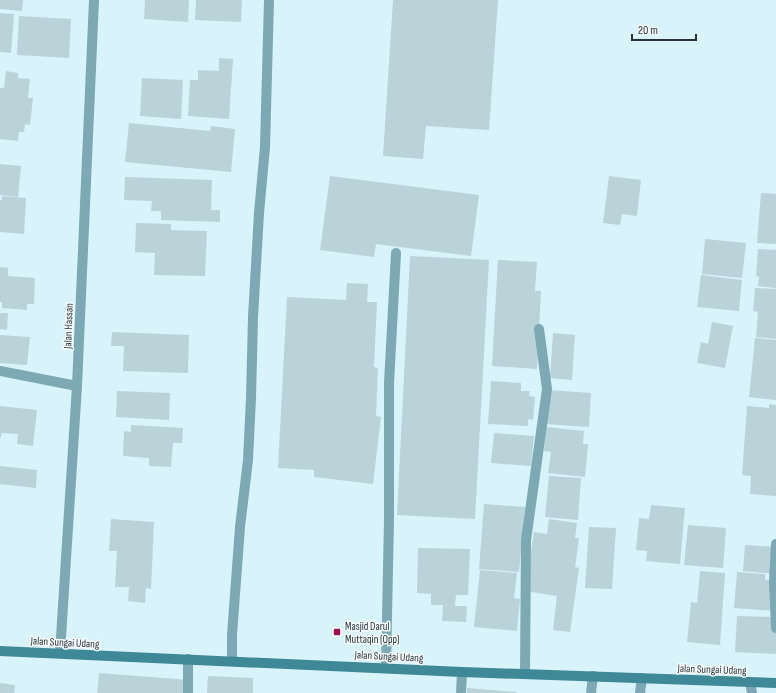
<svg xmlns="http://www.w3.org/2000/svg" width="776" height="693" viewBox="0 0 776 693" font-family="'Sofia Sans Condensed',sans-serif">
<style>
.building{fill:#b9d3d9}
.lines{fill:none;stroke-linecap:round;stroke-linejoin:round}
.lane{stroke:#7ca9b4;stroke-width:10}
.street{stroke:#7ca9b4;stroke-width:10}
.secondary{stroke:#3e8897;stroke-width:10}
.poi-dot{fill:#9f0e58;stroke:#f6fcfd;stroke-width:1.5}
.labels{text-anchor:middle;stroke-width:3;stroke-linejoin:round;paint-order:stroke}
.street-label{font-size:11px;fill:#293336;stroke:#f6fcfd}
.poi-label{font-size:11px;fill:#293336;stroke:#f6fcfd;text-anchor:start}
</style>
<rect width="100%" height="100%" fill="#d8f3f9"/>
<g class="building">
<path d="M0,0H23L22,11L0,9Z"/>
<path d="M145,0H189L188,22L144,19Z"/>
<path d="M196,0H242L241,22L195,20Z"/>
<path d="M393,0H498L489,130L426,126L423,159L383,156Z"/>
<path d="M0,13L14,14L11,53L0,52Z"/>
<path d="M19,16L71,19L69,58L17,55Z"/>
<path d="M219,58L233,59L229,119L188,116L190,80H198V70L219,71Z"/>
<path d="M6,71L18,73V78L30,79L28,98H33L30,125L25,124L24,132H19L18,141L0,139V88H4Z"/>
<path d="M142,78L183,80L181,119L140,116Z"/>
<path d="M129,123L210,131L211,126L235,129L231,172L125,162Z"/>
<path d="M0,164L21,166L18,197L0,195Z"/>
<path d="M330,176L479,195L471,256L376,244L374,257L320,250Z"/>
<path d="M609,176L641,180L637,216L622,214L620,225L603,223Z"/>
<path d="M125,177L212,180L211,210H220V222L161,220V211H151L152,201L124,200Z"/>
<path d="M761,193L776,194V244L757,243Z"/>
<path d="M2,196L26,198L24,234L0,232V200H2Z"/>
<path d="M136,223L171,224V230L207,231L205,276L154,275L155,253L135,252Z"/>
<path d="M705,239L746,243L742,278L702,274Z"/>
<path d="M758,249L776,250V288L758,286L759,277L756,276Z"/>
<path d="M410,256L489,260L475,519L397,515Z"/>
<path d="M498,260L537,262L535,291H541L537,369L492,366Z"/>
<path d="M0,267L8,268V276L35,278L34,304H27V310L2,308V302H0Z"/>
<path d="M701,275L742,280L739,311L697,307Z"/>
<path d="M347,283L368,284L367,302H377L374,367L378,368L376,416L381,417L373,484L314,477V470L278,468L287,297L346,300Z"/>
<path d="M755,288L776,289V339L756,337L758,312L753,311Z"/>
<path d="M0,313H8L7,330L0,329Z"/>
<path d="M712,322L733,326L725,368L697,363L701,342L708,344Z"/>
<path d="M112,332L189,335L188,373L123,371L124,346H111Z"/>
<path d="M553,333L575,335L572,380L550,378Z"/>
<path d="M0,335L30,337L27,365L0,363Z"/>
<path d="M755,338L776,340V400L749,397Z"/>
<path d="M491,381L521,383V391H530L529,396L535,397L533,420L528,419V426L488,424Z"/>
<path d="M548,390L591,393L589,427L545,424Z"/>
<path d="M117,391L170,393L169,420L116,417Z"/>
<path d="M769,404L776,405V496L750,494L751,476L742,475L747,406L769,408Z"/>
<path d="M0,406L37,410L33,446L17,444L18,434L2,433L0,439Z"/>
<path d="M131,425L183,428L182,443H173L171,467L149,466V458L123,456L124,431L131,432Z"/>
<path d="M546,427L584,431L583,444H588L585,477L548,473L551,452L544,451Z"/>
<path d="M494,433L534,436L531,466L491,463Z"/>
<path d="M0,466L37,470L36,488L0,484Z"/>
<path d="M549,476L581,478L578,520L545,517Z"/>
<path d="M484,504L525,507L519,572L479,569Z"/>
<path d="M651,505L685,508L680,564L646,561L647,551L636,550L639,518L649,519Z"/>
<path d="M111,519L154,522L151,589L146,588L145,603L128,601L129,587H115L117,551H109Z"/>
<path d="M549,519L577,523L575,538H579L575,567L579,568L570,632L553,630L557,596L525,591L534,532L547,534Z"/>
<path d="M688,525L726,528L723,568L684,565Z"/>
<path d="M589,527L616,528L612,589L585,588Z"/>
<path d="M745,545L776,547V574L743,571Z"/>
<path d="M418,548L470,549L468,595H456L455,606H467L466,622L442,621L443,605H431V594L417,593Z"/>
<path d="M480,570L517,573L514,598L520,599L517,631L474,627Z"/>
<path d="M700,571L725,573L720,645L687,642L691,602L697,603Z"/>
<path d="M737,572L765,574V580H776V611L734,608Z"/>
<path d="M737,616L776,617V654L735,652Z"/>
<path d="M99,673L189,680L188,693H97Z"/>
<path d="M208,676L253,678V693H207Z"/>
<path d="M0,683L15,685L14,693H0Z"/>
<path d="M467,688L517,692V693H467Z"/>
</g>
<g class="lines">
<g class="lane">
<path d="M232,661V635L240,527L248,460L251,398L253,317L259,213L265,147L269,0"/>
<path d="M386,667L389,519V383L396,253"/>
<path d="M750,682L752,693"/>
</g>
<g class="street">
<path d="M0,371L77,386"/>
<path d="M776,544L774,581L776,628"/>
<path d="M60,653L77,386L94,0"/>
<path d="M525,673L526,540L547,389L539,329"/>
<path d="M188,693V659"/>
<path d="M461,693L462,672"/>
<path d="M591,693L593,676"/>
<path d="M640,693L642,678"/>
</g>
<path class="secondary" d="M0,651L462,672L776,683"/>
</g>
<rect class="poi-dot" x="333" y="628" width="8" height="8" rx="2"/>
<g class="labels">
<g class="street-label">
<text transform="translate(68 326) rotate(-88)" y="4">Jalan Hassan</text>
<text transform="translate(65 642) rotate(3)" y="4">Jalan Sungai Udang</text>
<text transform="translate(389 656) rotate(3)" y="4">Jalan Sungai Udang</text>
<text transform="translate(712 669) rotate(2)" y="4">Jalan Sungai Udang</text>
</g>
<g class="poi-label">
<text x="345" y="630">Masjid Darul<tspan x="345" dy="13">Muttaqin (Opp)</tspan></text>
</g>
</g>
<path d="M632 34v6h64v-6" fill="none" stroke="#293336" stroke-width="2"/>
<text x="638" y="34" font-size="12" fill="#293336" stroke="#f6fcfd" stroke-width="3" paint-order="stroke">20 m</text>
</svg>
